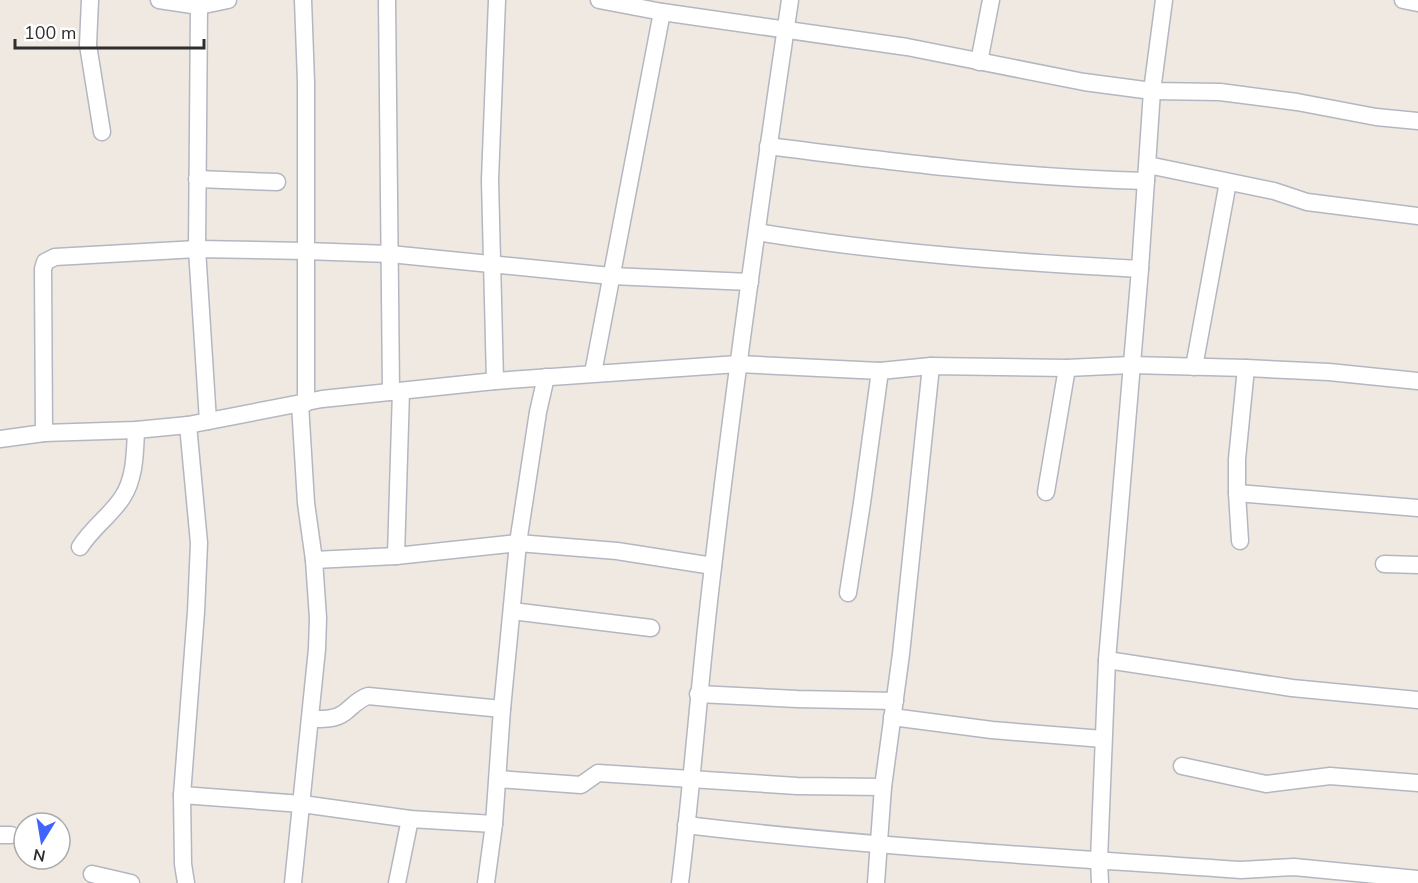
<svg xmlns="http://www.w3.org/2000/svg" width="1418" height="883" viewBox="0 0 1418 883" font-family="'Nunito Sans',sans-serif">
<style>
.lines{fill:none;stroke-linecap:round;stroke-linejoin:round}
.minor-casing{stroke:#b4b7c1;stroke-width:19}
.minor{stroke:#fff;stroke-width:16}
</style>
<rect width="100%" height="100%" fill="#efe9e1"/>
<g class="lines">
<defs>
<g id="minor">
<path d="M90,0L88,45L102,132"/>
<path d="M159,0L199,6L228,0"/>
<path d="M303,0L306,82V403"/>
<path d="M387,0L391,392"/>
<path d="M599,0L662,12L907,47L1084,82L1152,91L1220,92L1297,102L1376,117L1418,121"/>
<path d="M1403,0L1418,3"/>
<path d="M199,6L197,249L208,421"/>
<path d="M979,62L991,0"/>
<path d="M768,146C894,162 1020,178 1146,181"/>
<path d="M1148,165L1274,191L1307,202L1418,216"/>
<path d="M197,179L277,182"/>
<path d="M757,232C885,253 1011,262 1140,269"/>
<path d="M1194,367L1228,182"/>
<path d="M593,373L662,12"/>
<path d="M495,381L490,180L497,0"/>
<path d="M44,433L43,269L45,262L55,257L197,249L305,251L390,254L611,276L750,282"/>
<path d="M0,439L44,433L136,430L188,425L322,399L495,381L738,364L880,371L931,366L1067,368L1131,365L1246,368L1329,372L1418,381"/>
<path d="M1046,492L1067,368"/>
<path d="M1237,493L1418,508"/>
<path d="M1240,541L1237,493V459L1246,368"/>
<path d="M80,547C92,528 110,516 122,498C135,479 135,453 136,430"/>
<path d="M396,556L401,391"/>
<path d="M314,560L396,556L518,543L617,551L713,566"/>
<path d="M1384,564L1418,565"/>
<path d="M848,593L862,503L880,371"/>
<path d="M512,611L651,628"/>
<path d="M1107,660L1292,688L1418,700"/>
<path d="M698,694L797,699L895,701"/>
<path d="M892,717L992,730L1103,739"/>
<path d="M310,719C322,719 334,720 344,713C352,707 358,699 368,696L502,709"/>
<path d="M1182,766L1266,784L1330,776L1418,783"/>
<path d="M498,779L581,785L598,773L797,786L883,787"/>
<path d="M182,795L302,804L410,819L494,824"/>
<path d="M686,825C870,847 1056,857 1241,870L1294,867L1418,879"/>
<path d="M0,835H11"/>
<path d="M92,874L131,883"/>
<path d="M186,883L183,864L182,795L196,612L199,543L188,425"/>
<path d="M293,883L317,649L318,618L314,560L306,503L300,404"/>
<path d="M397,883L410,819"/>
<path d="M486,883L494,824L502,709L518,543L538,412L546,377"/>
<path d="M680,883C693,778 700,672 713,567C735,378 762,189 790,0"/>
<path d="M876,883L883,787L901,654L931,366"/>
<path d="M1100,883L1099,860L1107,660L1140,269L1152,91L1164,0"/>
</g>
</defs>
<use href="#minor" class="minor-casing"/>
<use href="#minor" class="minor"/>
</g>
<g transform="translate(42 841) rotate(191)"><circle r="28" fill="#ffffff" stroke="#ababab" stroke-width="1.5"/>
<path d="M0-4.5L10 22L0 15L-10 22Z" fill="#4264fb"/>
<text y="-9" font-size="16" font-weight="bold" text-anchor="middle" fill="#2e2e2e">N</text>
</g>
<path d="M15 39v9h189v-9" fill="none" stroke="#2e2e2e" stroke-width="3"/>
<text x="24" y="39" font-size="18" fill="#2e2e2e" stroke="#ffffff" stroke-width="4.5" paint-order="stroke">100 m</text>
</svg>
